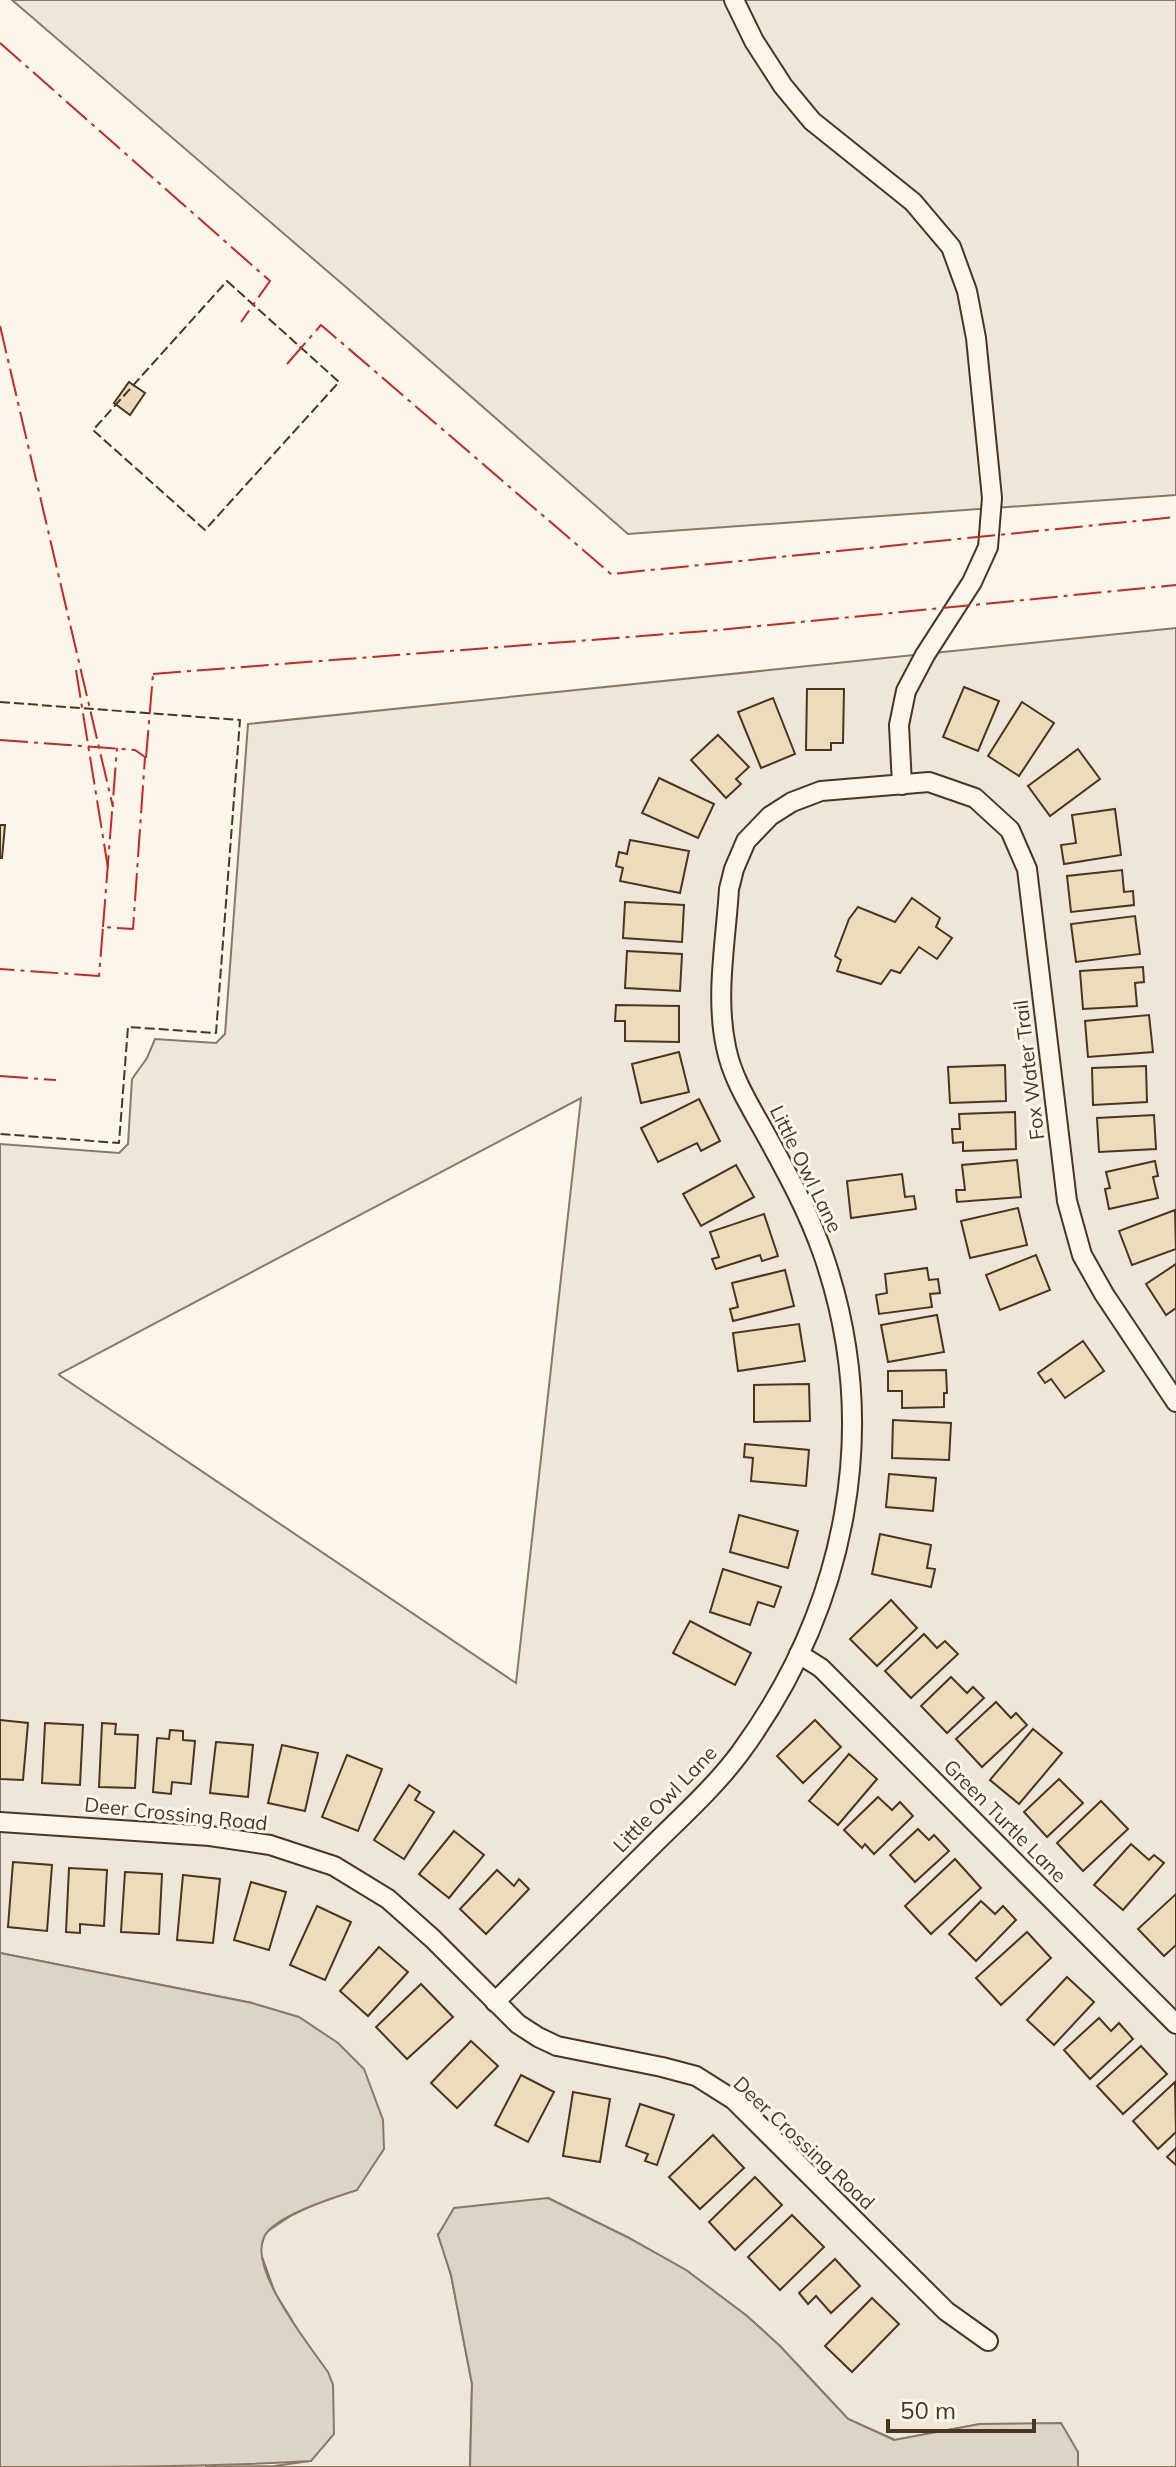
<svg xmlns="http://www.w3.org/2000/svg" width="1176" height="2467" viewBox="0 0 1176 2467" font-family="Mulish,sans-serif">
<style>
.green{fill:#ede6d9;stroke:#887966;stroke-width:2;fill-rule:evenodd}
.water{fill:#dcd4c6;stroke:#887966;stroke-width:2}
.building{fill:#ecdcbc;stroke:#4a3520;stroke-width:2}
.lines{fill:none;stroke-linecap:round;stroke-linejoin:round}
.street-casing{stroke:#4a3520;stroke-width:22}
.street{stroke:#fbf6e9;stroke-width:18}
.fence{stroke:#4a3520;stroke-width:2;stroke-dasharray:10 4;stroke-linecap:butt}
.power{stroke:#c62828;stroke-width:2;stroke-dasharray:28 6 4 6;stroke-linecap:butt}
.labels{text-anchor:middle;stroke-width:6;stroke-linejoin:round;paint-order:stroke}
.street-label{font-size:20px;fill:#4a3520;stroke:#fbf6e9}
</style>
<rect width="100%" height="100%" fill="#fbf6e9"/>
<g class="green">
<path d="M12,0H1176V495L628,534L347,288Z"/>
<path d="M1176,628V2467H1078V2452L980,2424L895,2440L848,2419L780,2346L747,2316L686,2270L627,2237L548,2198L438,2234L451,2275L472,2384L470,2467H205L274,2466L311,2461L292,2320L275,2293L260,2251L265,2233L292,2215L319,2202L357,2190L252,2003L0,1953V1144L119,1153L128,1144L132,1079L147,1058L155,1039L216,1043L225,1034L248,724ZM581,1098L516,1683L59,1375V1374Z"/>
</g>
<g class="water">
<path d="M0,1953L252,2003L299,2017L338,2043L364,2069L383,2120L384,2149L357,2190C335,2197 274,2216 264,2237C248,2269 309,2345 328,2372L333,2385L334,2434L311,2461C210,2467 103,2467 0,2467Z"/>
<path d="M548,2198L627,2237L686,2270L747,2316L780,2346L848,2419L894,2440L980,2424L1061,2423L1078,2452V2467H470L472,2384L451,2275L438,2235L454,2208Z"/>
</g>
<g class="building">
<path d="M129,382L145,393L130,415L114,403Z"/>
<path d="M964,687L999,701L978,751L943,737Z"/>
<path d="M807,689H844L843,743H831V750H806Z"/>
<path d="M773,698L795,754L761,768L738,712Z"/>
<path d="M1022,702L1054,723L1019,776L988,756Z"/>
<path d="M718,735L749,767L736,779L741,784L726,798L691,760Z"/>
<path d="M1078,749L1100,779L1050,816L1028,786Z"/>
<path d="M659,778L714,804L698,838L642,813Z"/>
<path d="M1115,809L1121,855L1064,864L1061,845L1076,843L1072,815Z"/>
<path d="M0,825H5L2,858H0Z"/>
<path d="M630,840L689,851L680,893L620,881L623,868L616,866L619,852L627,854Z"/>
<path d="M1122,870L1124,892L1133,891L1134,905L1071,912L1067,876Z"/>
<path d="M912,898L940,918L936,927L952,938L937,959L919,947L900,973L891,970L881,984L837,971L841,960L835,956L849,919L858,907L895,922Z"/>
<path d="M625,902L684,905L682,942L623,938Z"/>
<path d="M1135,916L1140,954L1076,962L1071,924Z"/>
<path d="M627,951L682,954L680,991L625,988Z"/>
<path d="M1143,967L1144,982L1135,983L1137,1006L1083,1009L1080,971Z"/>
<path d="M616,1005L679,1006V1042L625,1041V1021H615Z"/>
<path d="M1149,1015L1153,1052L1088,1057L1085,1021Z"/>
<path d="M679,1052L689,1092L641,1103L632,1064Z"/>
<path d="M1005,1065L1006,1101L950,1103L948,1067Z"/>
<path d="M1146,1066L1147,1102L1093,1105L1092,1068Z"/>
<path d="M699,1099L720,1141L701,1151L697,1143L658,1162L641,1128Z"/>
<path d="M1015,1112L1016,1149L963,1151V1142L953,1143L952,1129H960L959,1114Z"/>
<path d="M1154,1115L1156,1149L1099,1152L1097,1118Z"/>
<path d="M1017,1160L1021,1197L957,1202L956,1190H965L962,1165Z"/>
<path d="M1155,1161L1158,1176L1153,1177L1158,1198L1109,1209L1105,1189L1110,1188L1106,1172Z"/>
<path d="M736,1165L754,1197L701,1226L683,1194Z"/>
<path d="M902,1174L905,1197L914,1196L916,1209L851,1218L847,1181Z"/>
<path d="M1018,1208L1027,1245L970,1258L961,1221Z"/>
<path d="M1175,1210L1176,1249L1132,1265L1119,1231Z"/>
<path d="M764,1214L778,1256L762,1261L760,1255L716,1269L712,1259L719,1257L710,1232Z"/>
<path d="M1036,1255L1050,1290L1000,1310L986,1275Z"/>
<path d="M1176,1264V1308L1166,1315L1146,1284Z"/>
<path d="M927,1268L929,1280L938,1279L940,1293L930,1294L932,1307L879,1314L876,1295L887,1293L885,1274Z"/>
<path d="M785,1270L794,1306L733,1321L730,1309L738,1307L732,1283Z"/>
<path d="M937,1315L944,1352L888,1362L881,1325Z"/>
<path d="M799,1324L805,1361L738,1371L733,1333Z"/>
<path d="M1083,1341L1104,1371L1065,1398L1051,1379L1045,1383L1038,1373Z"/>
<path d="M946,1370L947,1393H944V1407L902,1408V1391H888V1371Z"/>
<path d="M809,1384L810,1421L754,1422V1385Z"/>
<path d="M893,1420L951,1423L949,1460L892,1458Z"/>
<path d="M745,1444L809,1450L806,1486L751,1481L753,1458L744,1457Z"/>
<path d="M889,1474L936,1478L933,1511L886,1507Z"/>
<path d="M739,1515L798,1531L788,1568L730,1552Z"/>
<path d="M880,1534L931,1545L927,1568L935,1569L931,1587L872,1574Z"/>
<path d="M723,1569L781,1587L774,1607L758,1602L750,1625L710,1612Z"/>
<path d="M891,1600L917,1628L877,1666L850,1639Z"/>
<path d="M690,1621L751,1653L735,1685L673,1653Z"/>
<path d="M924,1634L937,1648L945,1641L958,1654L911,1698L885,1671Z"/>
<path d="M951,1677L967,1693L973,1687L984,1698L947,1733L921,1706Z"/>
<path d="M996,1702L1011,1718L1016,1713L1027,1725L982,1767L956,1739Z"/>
<path d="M0,1720L28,1723L23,1780L0,1779Z"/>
<path d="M815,1720L841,1747L803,1783L777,1756Z"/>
<path d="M45,1723L83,1725L80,1785L42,1783Z"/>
<path d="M102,1723L116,1724L115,1734L138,1735L135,1788L99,1787Z"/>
<path d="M1033,1729L1062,1753L1019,1804L990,1780Z"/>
<path d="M170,1730L183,1731V1740L195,1741L191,1784L172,1782L171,1794L153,1792L157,1738L169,1739Z"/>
<path d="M216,1742L253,1745L248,1797L210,1793Z"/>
<path d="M282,1745L318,1753L305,1811L268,1803Z"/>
<path d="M849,1754L877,1779L838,1825L809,1801Z"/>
<path d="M347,1755L382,1769L358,1831L322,1817Z"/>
<path d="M1059,1779L1083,1803L1047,1837L1024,1812Z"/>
<path d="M409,1785L420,1792L415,1800L434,1812L404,1859L374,1840Z"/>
<path d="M878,1797L892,1810L900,1802L913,1816L874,1854L865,1844L862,1848L844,1830Z"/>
<path d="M1101,1801L1128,1829L1083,1871L1057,1843Z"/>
<path d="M918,1829L929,1840L934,1835L949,1851L915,1882L890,1855Z"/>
<path d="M454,1831L484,1855L449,1898L419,1874Z"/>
<path d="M1131,1844L1149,1860L1154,1855L1164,1863L1123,1910L1094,1885Z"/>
<path d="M955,1859L981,1888L931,1934L905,1906Z"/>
<path d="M13,1862L52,1865L47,1931L8,1927Z"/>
<path d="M69,1868L107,1870L104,1926L80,1924V1933L66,1932Z"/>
<path d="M497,1870L514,1886L519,1879L529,1889L486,1934L460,1909Z"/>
<path d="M125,1872L162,1874L159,1934L121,1932Z"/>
<path d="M183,1875L220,1879L213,1943L177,1940Z"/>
<path d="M251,1882L286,1892L269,1950L234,1940Z"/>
<path d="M1176,1894V1945L1164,1956L1138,1929Z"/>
<path d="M981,1901L995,1914L1003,1906L1016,1920L976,1961L949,1934Z"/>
<path d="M317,1906L351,1922L325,1980L290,1965Z"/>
<path d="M1027,1932L1051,1958L1001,2005L976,1978Z"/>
<path d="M379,1947L408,1972L368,2016L340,1991Z"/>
<path d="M1067,1977L1094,2002L1054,2045L1027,2020Z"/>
<path d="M421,1984L453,2017L407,2059L376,2027Z"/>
<path d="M1099,2018L1111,2031L1119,2023L1133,2039L1090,2079L1064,2050Z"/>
<path d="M471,2041L498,2066L457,2108L431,2083Z"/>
<path d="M1141,2046L1167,2074L1123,2114L1097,2086Z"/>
<path d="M521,2075L554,2092L528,2142L495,2125Z"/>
<path d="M1175,2082L1176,2132L1158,2149L1133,2121Z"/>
<path d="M573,2092L610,2099L600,2162L563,2156Z"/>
<path d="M640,2104L674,2115L657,2165L645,2161L648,2154L626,2146Z"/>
<path d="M713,2135L744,2168L700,2209L669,2177Z"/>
<path d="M1176,2148V2165L1167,2157Z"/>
<path d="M755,2177L782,2205L735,2250L709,2222Z"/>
<path d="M792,2215L824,2247L780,2290L748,2257Z"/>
<path d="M835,2259L860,2286L831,2313L816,2296L808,2304L799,2293Z"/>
<path d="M872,2298L899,2324L852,2372L825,2346Z"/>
</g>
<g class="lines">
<defs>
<g id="street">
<path d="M734,0L754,41L783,86L812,121L913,202L951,247L967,291L976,338L992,498L988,547L972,582L925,655L906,691L899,725L902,785"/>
<path d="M799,1654L821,1668L1176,2024"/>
<path d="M0,1822L210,1836L270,1845L334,1866L388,1899L433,1939L518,2024L538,2037L557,2046L662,2067L696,2076L734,2100L946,2311L988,2341"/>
<path d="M495,2002C546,1951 597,1900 648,1850C679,1819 714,1788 740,1753C847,1607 883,1427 823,1254C808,1211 787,1173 765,1133C750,1106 732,1078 726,1047C715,996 726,940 729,889L734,869L746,841L770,816L792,802L821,791L929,782L975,798L1010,830L1027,869L1067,1201L1082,1255L1104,1294L1176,1402"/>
</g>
</defs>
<use href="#street" class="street-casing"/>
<use href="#street" class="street"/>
<g class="fence">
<path d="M227,281L339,382L205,530L93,430Z"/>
<path d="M0,702L240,720L216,1033L128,1027L119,1143L0,1134"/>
</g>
<g class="power">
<path d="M0,43L270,281L241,322"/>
<path d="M0,326L113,807"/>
<path d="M287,364L321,325L611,574L1176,517"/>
<path d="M76,670L108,868"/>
<path d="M153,674L719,630L1176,585"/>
<path d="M0,740L135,750L145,757L133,929L103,927L99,976L0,969"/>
<path d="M146,758L153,674"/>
<path d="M103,927L117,748"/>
<path d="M0,1076L56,1080"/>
</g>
</g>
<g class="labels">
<g class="street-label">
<text transform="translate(1029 1070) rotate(-97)" y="7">Fox Water Trail</text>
<text transform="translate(806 1169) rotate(64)" y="7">Little Owl Lane</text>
<text transform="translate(665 1799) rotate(-46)" y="7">Little Owl Lane</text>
<text transform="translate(176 1814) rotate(6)" y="7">Deer Crossing Road</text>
<text transform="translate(1005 1821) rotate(45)" y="7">Green Turtle Lane</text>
<text transform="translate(804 2143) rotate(43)" y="7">Deer Crossing Road</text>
</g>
</g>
<path d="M888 2419v12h146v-12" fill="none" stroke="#4a3520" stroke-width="4"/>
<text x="900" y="2419" font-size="24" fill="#4a3520" stroke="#fbf6e9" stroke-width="6" paint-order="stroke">50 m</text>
</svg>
